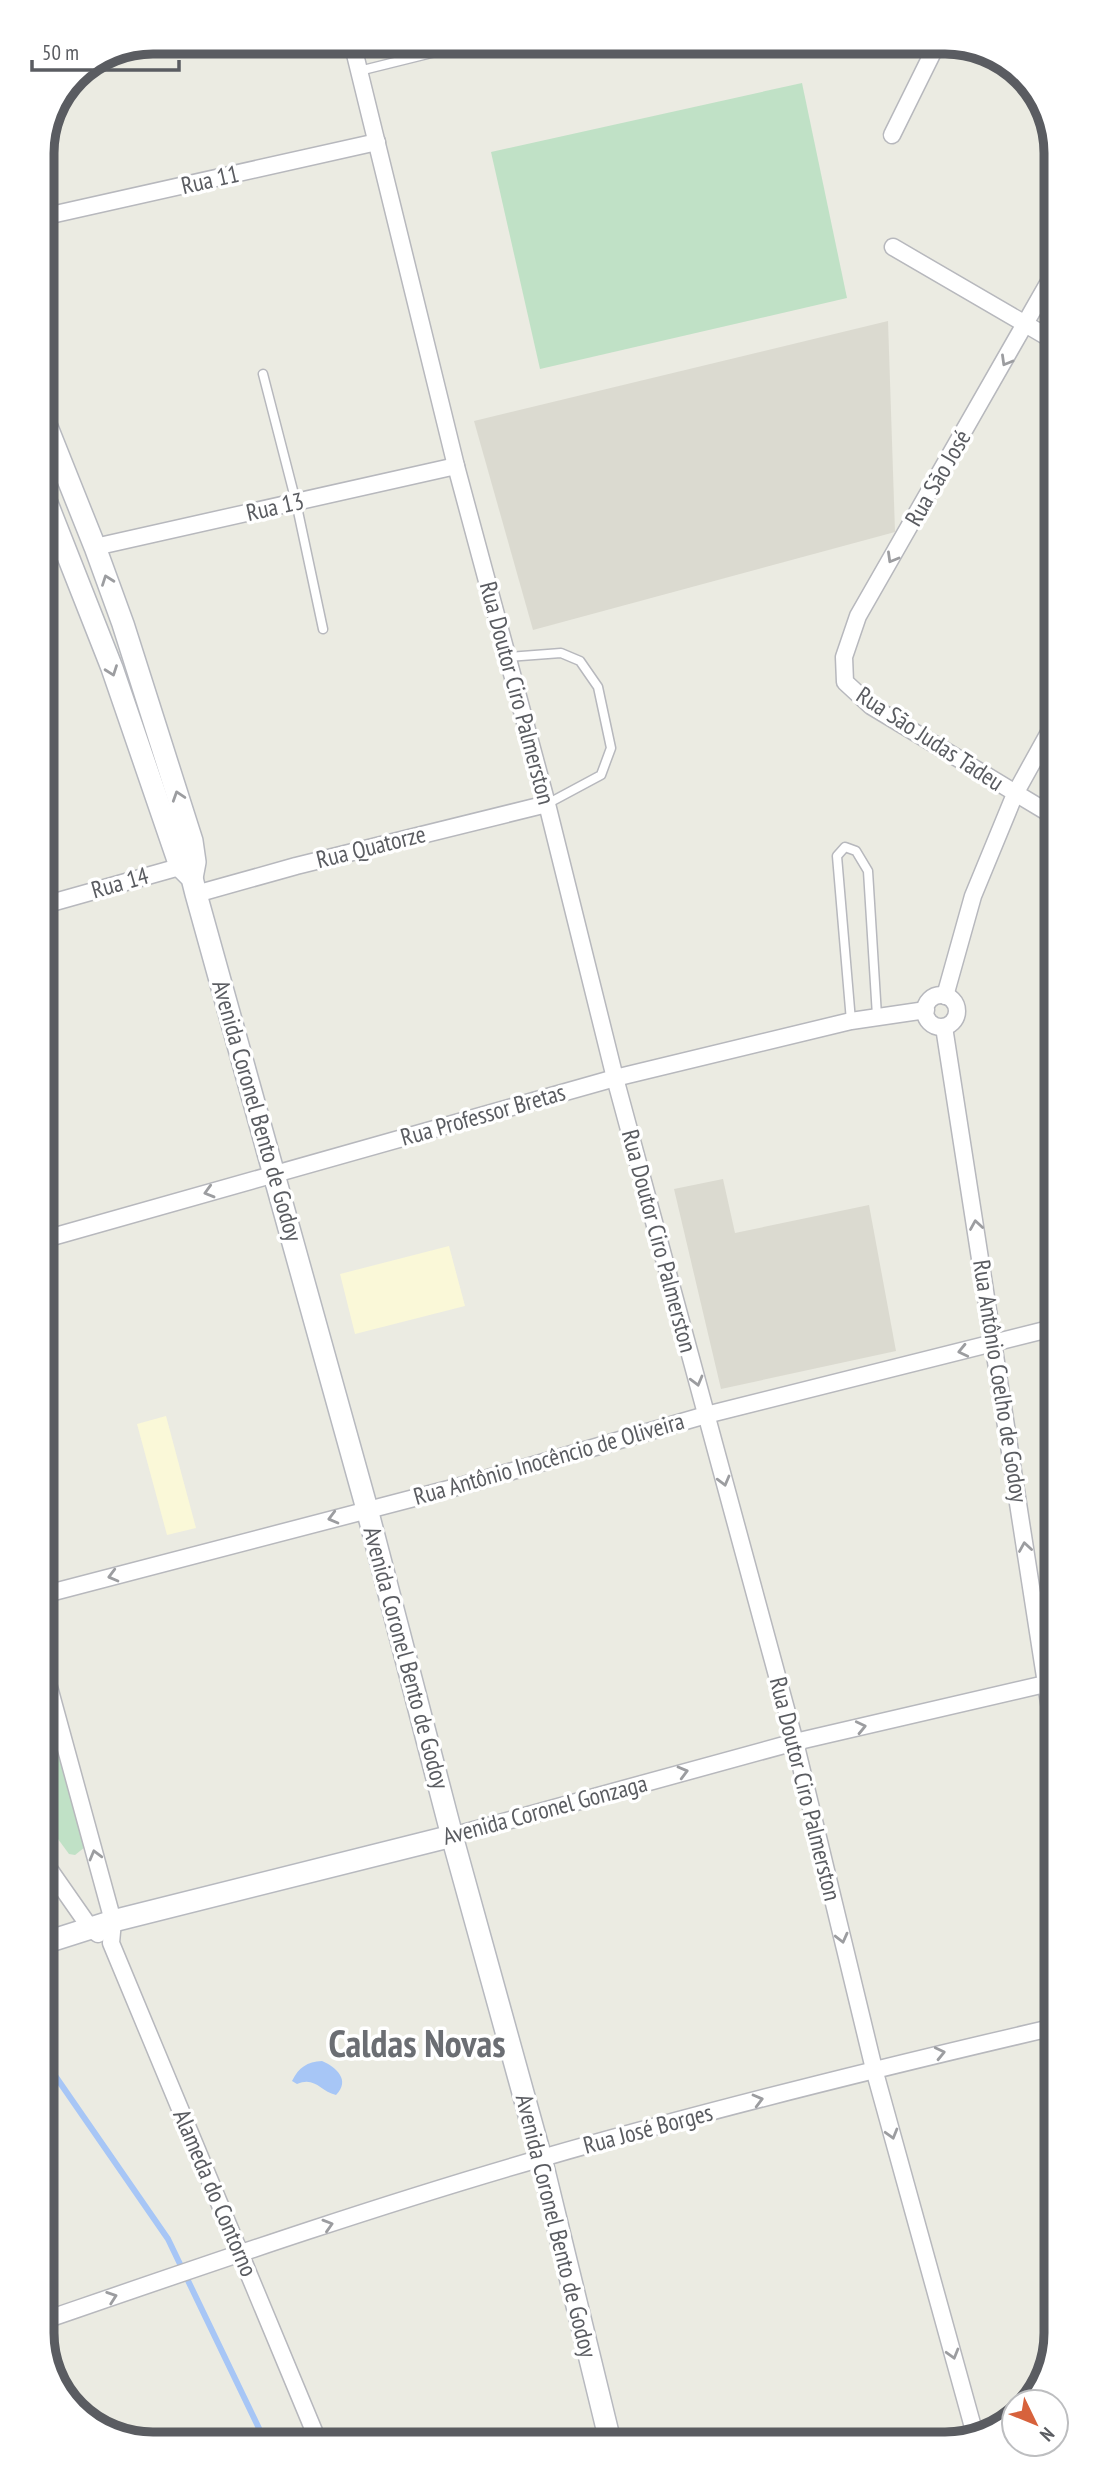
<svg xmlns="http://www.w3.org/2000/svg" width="1098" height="2486" viewBox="0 0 1098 2486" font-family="'PT Sans Narrow',sans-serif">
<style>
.commercial{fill:#faf8d8}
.education{fill:#dbdad0}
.green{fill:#c0e1c6}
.water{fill:#a7c6f6}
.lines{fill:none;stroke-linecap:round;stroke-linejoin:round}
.stream{stroke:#a7c6f6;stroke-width:6}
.lane-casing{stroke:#b7b8bd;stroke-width:11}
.street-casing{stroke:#b7b8bd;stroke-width:19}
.secondary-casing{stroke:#b7b9bf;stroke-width:24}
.lane{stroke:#fff;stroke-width:8}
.street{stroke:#fff;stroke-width:16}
.secondary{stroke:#fff;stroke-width:21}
.oneway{stroke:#9c9da0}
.labels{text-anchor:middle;stroke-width:7;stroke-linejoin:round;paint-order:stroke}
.street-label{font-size:24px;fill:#5a5c61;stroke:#fff}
.town-label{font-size:38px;font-weight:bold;fill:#6b6e73;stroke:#fff}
.rim{fill:none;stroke:#5a5c61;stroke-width:9}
</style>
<rect width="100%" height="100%" fill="#ebebe2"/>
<g class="commercial">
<path d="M449,1246L465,1306L355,1334L340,1274Z"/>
<path d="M166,1416L196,1528L167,1535L137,1424Z"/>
</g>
<g class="education">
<path d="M888,321L895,532L533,630L474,421Z"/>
<path d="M723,1179L735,1233L869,1205L896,1351L721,1389L674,1189Z"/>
</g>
<g class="green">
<path d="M802,83L847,298L540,369L491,152Z"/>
<path d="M58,1753L85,1847L75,1855L69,1854L47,1824L46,1756Z"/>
</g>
<path class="water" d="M322,2061C336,2067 351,2080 336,2095C320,2091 315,2076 297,2084L292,2081C299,2067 307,2062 322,2061Z"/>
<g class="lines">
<path class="stream" d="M47,2064L168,2239L266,2443"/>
<defs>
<g id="lane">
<path d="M359,71L476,42"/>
<path d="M263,374L296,502L323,629"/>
<path d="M507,657L561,653L580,661L598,687L611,748L601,775L547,804"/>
<path d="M851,1021L837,856L845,847L856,851L868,871L877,1016"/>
</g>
<g id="street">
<path d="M352,42L456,466L547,804L615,1078L795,1742L874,2069L976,2438"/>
<path d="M892,135L938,42"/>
<path d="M42,217L377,142"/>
<path d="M893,247L1051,339"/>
<path d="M1050,280L858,616L844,657L845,682L871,706L1052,815"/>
<path d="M95,547L456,466"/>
<path d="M196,894L296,866L547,804"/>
<path d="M44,905L190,864"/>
<circle cx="941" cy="1011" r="16"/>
<path d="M945,996L973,896L1015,794L1052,727"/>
<path d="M944,1027L1054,1735"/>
<path d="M45,1239L615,1078L851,1021L926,1010"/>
<path d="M46,1594L464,1485L706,1415L1053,1328"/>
<path d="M46,1676L113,1921L111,1943L319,2443"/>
<path d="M452,1836L795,1742L1045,1684"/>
<path d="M47,1866L91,1929L98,1934"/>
<path d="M48,2319C211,2263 375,2206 542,2158C712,2109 883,2067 1055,2027"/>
</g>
<g id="secondary">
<path d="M43,417L95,547L123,624L192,841L195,862L192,878"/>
<path d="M43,493L112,668L180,866L192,878L196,894L367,1509L452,1836L541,2158L610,2441"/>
<path d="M47,1942L113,1921L452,1836"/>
</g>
</defs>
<use href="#lane" class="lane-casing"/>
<use href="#street" class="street-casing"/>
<use href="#secondary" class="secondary-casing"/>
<use href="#lane" class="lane"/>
<use href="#street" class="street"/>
<use href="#secondary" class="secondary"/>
</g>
<defs><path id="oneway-chevron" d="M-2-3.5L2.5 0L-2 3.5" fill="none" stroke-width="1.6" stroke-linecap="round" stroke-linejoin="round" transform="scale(1.75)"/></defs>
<g class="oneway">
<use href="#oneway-chevron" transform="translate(1006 361) rotate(120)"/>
<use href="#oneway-chevron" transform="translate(892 558) rotate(120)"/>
<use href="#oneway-chevron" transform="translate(107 580) rotate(-110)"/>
<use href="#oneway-chevron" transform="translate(112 671) rotate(70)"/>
<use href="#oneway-chevron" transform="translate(178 796) rotate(-108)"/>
<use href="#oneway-chevron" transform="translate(209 1192) rotate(164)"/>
<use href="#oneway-chevron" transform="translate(976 1225) rotate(-99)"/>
<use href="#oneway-chevron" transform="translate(963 1351) rotate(167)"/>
<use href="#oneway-chevron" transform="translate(697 1381) rotate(75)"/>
<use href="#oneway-chevron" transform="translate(724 1481) rotate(75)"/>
<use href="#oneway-chevron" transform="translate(333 1518) rotate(165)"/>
<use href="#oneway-chevron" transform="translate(1025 1547) rotate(-99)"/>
<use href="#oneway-chevron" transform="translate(113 1576) rotate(165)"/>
<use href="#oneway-chevron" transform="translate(861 1727) rotate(-13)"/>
<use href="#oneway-chevron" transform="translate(683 1772) rotate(-15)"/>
<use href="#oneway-chevron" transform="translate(95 1855) rotate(-105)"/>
<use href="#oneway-chevron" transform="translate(842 1938) rotate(76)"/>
<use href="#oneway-chevron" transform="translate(940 2053) rotate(-13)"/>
<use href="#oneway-chevron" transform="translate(758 2100) rotate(-15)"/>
<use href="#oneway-chevron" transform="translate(892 2134) rotate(74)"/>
<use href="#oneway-chevron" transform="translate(328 2225) rotate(-17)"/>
<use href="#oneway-chevron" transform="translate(112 2297) rotate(-19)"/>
<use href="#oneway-chevron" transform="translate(953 2354) rotate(74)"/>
</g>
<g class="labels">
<g class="street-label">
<text transform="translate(210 180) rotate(-13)" y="8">Rua 11</text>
<text transform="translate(938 478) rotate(-60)" y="8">Rua São José</text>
<text transform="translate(275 507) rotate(-13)" y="8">Rua 13</text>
<text transform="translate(517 693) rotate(75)" y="8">Rua Doutor Ciro Palmerston</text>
<text transform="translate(930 739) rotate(33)" y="8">Rua São Judas Tadeu</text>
<text transform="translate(371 847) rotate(-14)" y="8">Rua Quatorze</text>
<text transform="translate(120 883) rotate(-16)" y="8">Rua 14</text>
<text transform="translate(257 1111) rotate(74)" y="8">Avenida Coronel Bento de Godoy</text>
<text transform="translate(483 1115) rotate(-16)" y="8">Rua Professor Bretas</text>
<text transform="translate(659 1241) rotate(75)" y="8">Rua Doutor Ciro Palmerston</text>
<text transform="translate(1000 1381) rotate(81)" y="8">Rua Antônio Coelho de Godoy</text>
<text transform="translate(549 1459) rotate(-16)" y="8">Rua Antônio Inocêncio de Oliveira</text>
<text transform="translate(406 1658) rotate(75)" y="8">Avenida Coronel Bento de Godoy</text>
<text transform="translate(805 1789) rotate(76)" y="8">Rua Doutor Ciro Palmerston</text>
<text transform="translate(545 1810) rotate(-15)" y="8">Avenida Coronel Gonzaga</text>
<text transform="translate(648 2129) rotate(-15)" y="8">Rua José Borges</text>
<text transform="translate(215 2193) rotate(67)" y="8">Alameda do Contorno</text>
<text transform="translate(556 2226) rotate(76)" y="8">Avenida Coronel Bento de Godoy</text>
</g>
<g class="town-label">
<text x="417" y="2057">Caldas Novas</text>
</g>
</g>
<path d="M0 0H1098V2486H0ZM153 54H945A99 99 0 0 1 1044 153V2333A99 99 0 0 1 945 2432H153A99 99 0 0 1 54 2333V153A99 99 0 0 1 153 54Z" fill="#fff" fill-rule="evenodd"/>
<path class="rim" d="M153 54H945A99 99 0 0 1 1044 153V2333A99 99 0 0 1 945 2432H153A99 99 0 0 1 54 2333V153A99 99 0 0 1 153 54Z"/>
<g transform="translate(1035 2423) rotate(133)"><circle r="33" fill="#ffffff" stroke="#bdbec0" stroke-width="2"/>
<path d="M0-5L12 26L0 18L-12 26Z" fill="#d7623c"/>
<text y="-10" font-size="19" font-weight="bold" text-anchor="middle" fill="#5a5c61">N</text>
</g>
<path d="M32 60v10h147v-10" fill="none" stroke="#5a5c61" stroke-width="3.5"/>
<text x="42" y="60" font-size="21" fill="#5a5c61" stroke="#ffffff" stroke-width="5" paint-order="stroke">50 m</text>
</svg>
